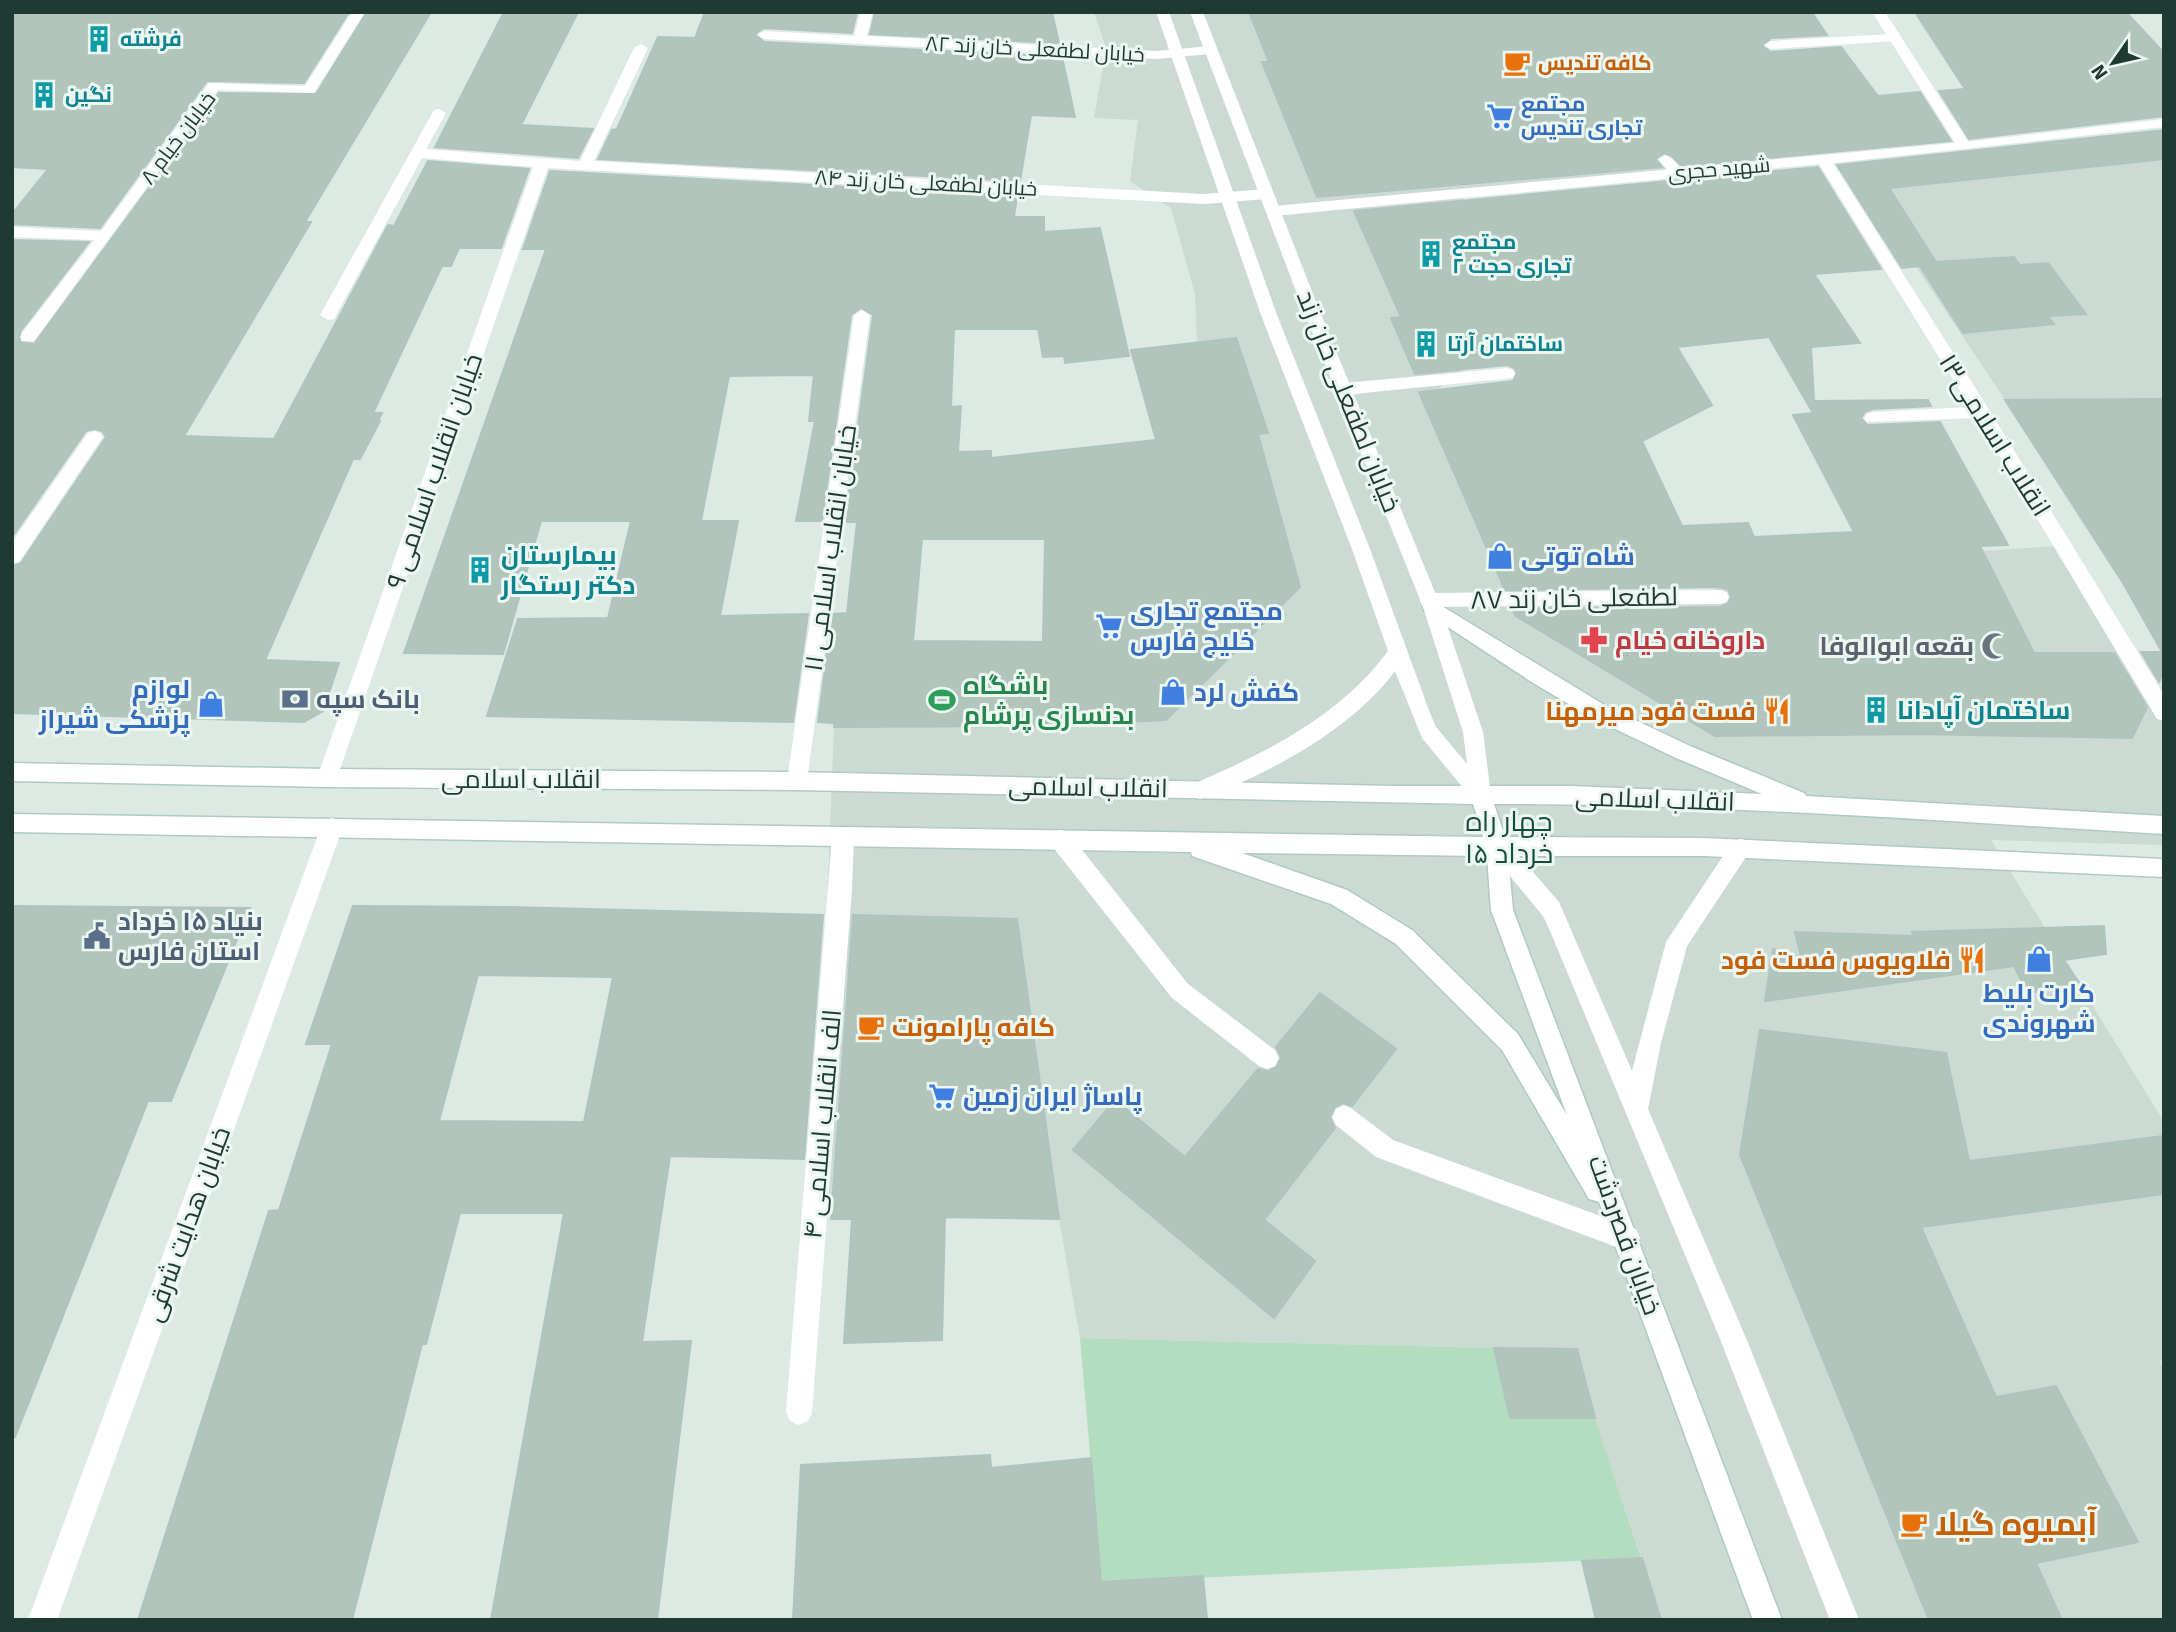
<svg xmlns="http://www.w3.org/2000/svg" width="2176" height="1632" viewBox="0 0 2176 1632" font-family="Signika,Cairo,sans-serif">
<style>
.built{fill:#cbdad3}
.green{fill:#b4ddc0}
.building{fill:#b2c5bd;stroke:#afc4bc;stroke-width:2;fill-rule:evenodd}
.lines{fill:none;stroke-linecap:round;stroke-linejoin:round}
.secondary-casing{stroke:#b0cac1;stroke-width:3}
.service{fill:#fff;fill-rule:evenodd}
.minor{fill:#fff;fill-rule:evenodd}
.tertiary{fill:#fff;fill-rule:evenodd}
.secondary{fill:#fff;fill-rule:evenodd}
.labels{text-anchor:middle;stroke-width:6;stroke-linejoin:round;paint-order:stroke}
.far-culture-label{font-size:21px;font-weight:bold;fill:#0d838f;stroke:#edf7f2;text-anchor:start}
.far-street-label{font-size:21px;fill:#1e3a33;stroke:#edf7f2}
.far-food-label{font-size:21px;font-weight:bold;fill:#c56008;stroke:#edf7f2;text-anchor:start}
.far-shop-label{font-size:21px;font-weight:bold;fill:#366cbe;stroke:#edf7f2;text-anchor:start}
.street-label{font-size:26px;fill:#1e3a33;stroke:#edf7f2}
.culture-label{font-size:26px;font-weight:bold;fill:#0d838f;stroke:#edf7f2;text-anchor:start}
.shop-label{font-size:26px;font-weight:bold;fill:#366cbe;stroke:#edf7f2;text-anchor:start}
.health-label{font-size:26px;font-weight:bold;fill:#be3a42;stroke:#edf7f2;text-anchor:start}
.worship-label{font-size:26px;font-weight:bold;fill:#5b616d;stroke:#edf7f2;text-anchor:end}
.leisure-label{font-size:26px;font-weight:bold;fill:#27864d;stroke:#edf7f2;text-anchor:start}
.service-label{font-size:26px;font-weight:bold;fill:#4e5e75;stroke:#edf7f2;text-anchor:start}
.food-label{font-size:26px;font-weight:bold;fill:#c56008;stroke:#edf7f2;text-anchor:end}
.neighbourhood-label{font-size:28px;fill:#194c41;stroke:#edf7f2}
.near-food-label{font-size:32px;font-weight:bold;fill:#c56008;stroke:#edf7f2;text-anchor:start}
</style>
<rect width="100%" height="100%" fill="#ddeae4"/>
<g class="built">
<path d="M1094,12H1340L1355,41L1618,15L1616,12H1858L1659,16L1766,165L1462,198L1494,264L1437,314L1462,370L1437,390L1464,448L1539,559L1551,593L1714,592L1720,579L1982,551L2072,545L2164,700V845L1991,840L2164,1122V1360L2159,1361L2164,1370V1620H1596L1582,1561L1641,1557L1595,1418H1510L1493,1348L1080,1338L1059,1219L815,1217L834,727L842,669L1042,671L1045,522L1169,521L1197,343L1195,294L1171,208L1130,181L1138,120L1094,118L1106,48Z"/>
<path d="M2164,153V399L2006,401L1854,174Z"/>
</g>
<path class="green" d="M1080,1338L1494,1348L1510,1418H1595L1641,1558L1101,1582Z"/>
<g class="building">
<path d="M12,12H349L304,83L207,81L100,228L12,224V214L48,169L12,167Z"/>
<path d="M367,12H431L305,222H311L184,436L274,439L388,225L394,226L428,161L529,169L501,248H459L451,266H442L373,413H382L378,421H380L360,459H353L265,660L339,663L323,711L304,722L12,713V566L21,563L106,437L102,431L95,429L86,431L12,537V240L89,242L20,332V342L34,344L219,93L316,94Z"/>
<path d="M504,12H578L521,125L593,129L578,158L435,147Z"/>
<path d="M705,12H857L852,33L764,28L755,34L764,42L1062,57L1075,117L1031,115L1020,181L598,159L612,130L617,129L658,37L695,38Z"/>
<path d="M875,12H1052L1059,43L870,34Z"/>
<path d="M1249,12L1813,14L1827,35L1771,38L1762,46L1771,52L1841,47L1878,96L1920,92L1951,141L1682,166L1672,156L1664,153L1655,159L1662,167L1317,197L1262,62H1269Z"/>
<path d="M1915,12H2126L2164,53V116L1969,139L1939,91L1965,89Z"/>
<path d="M2164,130V159L1889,188L1936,262L2014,257L2020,265L2048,263L2086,314L2048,316L2054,324L1963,333L1920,266L1902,268L1837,165Z"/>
<path d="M1818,167L1881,269L1814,274L1860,343L1811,347L1814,401L1928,400L1931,406L1873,409L1865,412L1861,418L1867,425L1940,422L2008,545L1980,546L2034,653H2114L2147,707L2132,738L1919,734L1715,736L1516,616L1512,609L1720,607L1729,603L1731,596L1728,589L1720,587L1505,590L1419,392L1513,381L1517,373L1514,368L1507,365L1415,374L1391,318L1401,317L1354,211ZM1769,337L1813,413L1793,415L1854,532L1754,537L1748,523L1682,526L1642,441L1712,405L1677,347Z"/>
<path d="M550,171L1017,196L1014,217H1044V232L1100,228L1129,356L1065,363L1064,356L1043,357L1038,329H954L951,407L961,406L958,452L991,451V458L1156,440L1131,350L1236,338L1268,433L1258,434L1300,587L1166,720L1042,726L834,727V723L818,722L832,614L847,613L857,522H845L873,315L861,308L851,315L822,521H796L815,421H809L814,375L729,376L701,521H738L720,616L808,614L793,722L487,716L518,619L608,618L631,521H541L503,654L404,653L546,249H523ZM922,539H1045L1043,642L913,641Z"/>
<path d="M2164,399V671L2159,682L2141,652H2162L2123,583L2005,400Z"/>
<path d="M12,906L250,908L171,1101H148L15,1437H12Z"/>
<path d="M353,906L510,907L823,915L804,1159L670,1156L642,1342L691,1341L657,1620H491L564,1213H460L426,1344H422L352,1620H138L269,1211L279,1210L332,1044H306ZM478,975L613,977L584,1122L439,1121Z"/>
<path d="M853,915L1017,919L1059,1219L945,1217L942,1340L844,1343L852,1219H831Z"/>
<path d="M2104,926L2106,954L2064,960L2080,984L2028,993L2014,966L1765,1001L1773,949L1801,957L1795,932L1914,936L1912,932Z"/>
<path d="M1320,993L1396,1049L1352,1106L1343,1103L1334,1108L1330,1118L1335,1128L1264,1220L1315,1261L1274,1318L1073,1150L1115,1100L1185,1157L1258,1069L1268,1071L1277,1067L1281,1057L1276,1047Z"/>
<path d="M1760,1030L1946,1053L1969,1161L2164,1136V1194L1921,1227L1996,1397L2056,1386L2138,1542L2036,1563L2062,1620H1929L1740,1155Z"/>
<path d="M1494,1348L1577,1349L1595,1418H1510Z"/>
<path d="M990,1455L991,1468L1091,1458L1101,1582L1203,1576L1207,1620H793L801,1465Z"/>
<path d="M1642,1558L1661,1620H1596L1582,1561Z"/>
</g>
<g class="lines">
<defs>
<path id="secondary" d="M1432,600L1606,706L1690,746L1804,793L1806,796L2164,816V834C1941,821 1717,804 1494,804L1505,837L1704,838L2164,859V877L1704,856H1508L1513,910L1782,1620H1753L1599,1202L1589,1199L1502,1050L1396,944L1331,904L1192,856L1191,852L12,832V814L1483,837L1473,804L797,790L327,787L12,781V763L327,769L797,772L1392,786H1571L1762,794L1676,758L1592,718L1530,681L1425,612L1423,607L1425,602ZM1242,853L1487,856L1491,910L1567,1115L1518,1034L1412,930L1347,890Z"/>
</defs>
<use href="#secondary" class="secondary-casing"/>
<g class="service">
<path d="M1156,12H1169L1277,315L1370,549L1430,713L1436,727L1488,789L1491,795L1488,801L1481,804L1474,801L1422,738L1395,671C1353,729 1267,775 1200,799L1193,796L1190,790L1193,784C1266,753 1340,716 1388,651L1352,549L1261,315Z"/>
<path d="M1892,34L1897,35V41L1771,49L1764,45L1771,41Z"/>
<path d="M1665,155C1673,157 1679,166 1684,173L1682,176H1672L1658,159Z"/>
<path d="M1507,368L1513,370L1515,374L1513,378L1344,395L1336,389L1344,383Z"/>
<path d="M1720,590L1727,592L1729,597L1727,602L1720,604L1429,607L1422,605L1420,600L1422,595L1429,593Z"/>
<path d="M1060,830L1068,832L1188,984L1275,1050L1279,1058L1275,1066L1267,1069L1259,1066L1172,998L1052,846L1049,839L1052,832Z"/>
<path d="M1497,838L1505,840L1559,902L1632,1071L1666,942L1733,841L1741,839L1749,841L1752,848L1687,946L1661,1043L1648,1109L1746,1338L1859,1620H1830L1720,1339L1550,931L1543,916L1486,847L1489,840Z"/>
<path d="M1344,1105L1352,1109L1393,1140L1636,1229L1640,1238L1636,1247L1627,1251L1376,1157L1336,1125L1332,1117L1336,1109Z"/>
</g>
<g class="minor">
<path d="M352,12H365L314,93L218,90L34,341H22L20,337L22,333L94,240L12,237V227L101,231L209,83L305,86Z"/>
<path d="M860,12H873L867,36L1157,51L1210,46L1217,50L1210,54L1157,59L764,39L757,35L764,31L854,36Z"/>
<path d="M641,44L648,48L594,161L1204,194L1266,189L1273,194L1266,199L1204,204L548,168L337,778L334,784L327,787L320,784L317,778L533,167L422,158L334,319L328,320L320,315L434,110L439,109L446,113L426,149L580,161L634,48Z"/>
<path d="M2164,119V127L1833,163L1988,408L2164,695V721L2157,719L1977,418L1867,422L1864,418L1867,414L1873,412L1970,407L1819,164L1274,216L1266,211L1274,206L1964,142Z"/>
<path d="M862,310L870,315L807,781L804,787L797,790L790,787L787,781L854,315Z"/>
<path d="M94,431L100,433L103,437L100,441L19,562L12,564V542L88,433Z"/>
<path d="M843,828L850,831L854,837L852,889L812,1412L808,1421L799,1425L790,1421L786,1412L832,837L836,831Z"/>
</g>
<g class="tertiary">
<path d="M1190,12H1203L1318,307L1441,607L1483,732L1491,795L1488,801L1481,804L1474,801L1471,795L1463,732L1423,607L1302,307Z"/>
<path d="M1872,12H1885L1971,146L1969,149H1959Z"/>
<path d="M332,818L339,821L343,827L57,1620H28L321,827L325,821Z"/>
</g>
<use href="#secondary" class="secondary"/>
</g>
<defs>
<symbol id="building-bare" viewBox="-9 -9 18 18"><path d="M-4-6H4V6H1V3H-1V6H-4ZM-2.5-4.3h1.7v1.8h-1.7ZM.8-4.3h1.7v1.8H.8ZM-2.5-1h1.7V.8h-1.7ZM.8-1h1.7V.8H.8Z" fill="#0f9aa8" stroke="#edf7f2" stroke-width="2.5" paint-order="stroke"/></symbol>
<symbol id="cafe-bare" viewBox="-9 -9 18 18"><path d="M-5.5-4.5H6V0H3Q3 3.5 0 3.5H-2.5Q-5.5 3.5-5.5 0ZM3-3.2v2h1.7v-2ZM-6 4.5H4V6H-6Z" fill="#e8710a" stroke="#edf7f2" stroke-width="2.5" paint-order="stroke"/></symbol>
<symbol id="supermarket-bare" viewBox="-9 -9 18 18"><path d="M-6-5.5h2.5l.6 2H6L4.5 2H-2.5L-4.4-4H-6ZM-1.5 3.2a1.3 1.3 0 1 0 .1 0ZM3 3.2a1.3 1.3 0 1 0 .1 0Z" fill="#3f7fe0" stroke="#edf7f2" stroke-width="2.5" paint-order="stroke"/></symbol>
<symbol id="shop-bare" viewBox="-9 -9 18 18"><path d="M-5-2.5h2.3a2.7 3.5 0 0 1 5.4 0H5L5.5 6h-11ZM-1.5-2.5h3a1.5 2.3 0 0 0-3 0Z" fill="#3f7fe0" stroke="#edf7f2" stroke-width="2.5" paint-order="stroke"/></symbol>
<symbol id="pharmacy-bare" viewBox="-9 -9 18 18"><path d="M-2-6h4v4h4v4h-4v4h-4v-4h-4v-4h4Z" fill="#e0444e" stroke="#edf7f2" stroke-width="2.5" paint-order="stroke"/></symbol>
<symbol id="mosque-bare" viewBox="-9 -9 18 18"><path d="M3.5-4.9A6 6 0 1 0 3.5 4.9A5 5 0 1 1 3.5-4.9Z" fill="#6b7280" stroke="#edf7f2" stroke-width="2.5" paint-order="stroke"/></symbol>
<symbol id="bank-bare" viewBox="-9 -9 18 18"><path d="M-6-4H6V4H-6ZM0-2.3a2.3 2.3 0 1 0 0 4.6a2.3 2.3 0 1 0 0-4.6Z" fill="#5c6f8a" stroke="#edf7f2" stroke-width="2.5" paint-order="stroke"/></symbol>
<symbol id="stadium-bare" viewBox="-9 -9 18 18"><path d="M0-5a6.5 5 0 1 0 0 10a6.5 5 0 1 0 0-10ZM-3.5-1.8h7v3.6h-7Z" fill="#2e9e5b" stroke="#edf7f2" stroke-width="2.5" paint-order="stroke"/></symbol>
<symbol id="restaurant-bare" viewBox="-9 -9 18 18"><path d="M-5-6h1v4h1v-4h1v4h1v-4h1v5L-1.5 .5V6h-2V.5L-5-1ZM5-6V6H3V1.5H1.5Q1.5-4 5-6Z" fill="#e8710a" stroke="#edf7f2" stroke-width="2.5" paint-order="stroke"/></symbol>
<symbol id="civic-bare" viewBox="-9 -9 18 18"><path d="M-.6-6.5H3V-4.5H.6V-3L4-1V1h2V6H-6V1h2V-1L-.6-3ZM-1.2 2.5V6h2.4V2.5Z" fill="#5c6f8a" stroke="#edf7f2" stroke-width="2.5" paint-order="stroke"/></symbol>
</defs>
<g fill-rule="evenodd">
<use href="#building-bare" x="80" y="20" width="38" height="38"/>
<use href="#cafe-bare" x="1498" y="44" width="38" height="38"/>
<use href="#building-bare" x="25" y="76" width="38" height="38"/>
<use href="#supermarket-bare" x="1481" y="97" width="38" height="38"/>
<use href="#building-bare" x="1412" y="235" width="38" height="38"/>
<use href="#building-bare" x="1407" y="325" width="38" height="38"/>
<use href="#shop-bare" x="1481" y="537" width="38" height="38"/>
<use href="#building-bare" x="461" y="551" width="38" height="38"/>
<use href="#supermarket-bare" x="1090" y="607" width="38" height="38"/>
<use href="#pharmacy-bare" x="1575" y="621" width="38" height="38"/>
<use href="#mosque-bare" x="1976" y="627" width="38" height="38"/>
<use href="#shop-bare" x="1154" y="673" width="38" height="38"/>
<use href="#bank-bare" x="276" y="680" width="38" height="38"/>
<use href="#stadium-bare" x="923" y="681" width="38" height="38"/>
<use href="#shop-bare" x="192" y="685" width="38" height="38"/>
<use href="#building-bare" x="1857" y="691" width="38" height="38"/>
<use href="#restaurant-bare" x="1758" y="692" width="38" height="38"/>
<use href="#civic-bare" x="78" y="917" width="38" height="38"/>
<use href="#shop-bare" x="2020" y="940" width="38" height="38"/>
<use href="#restaurant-bare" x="1953" y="941" width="38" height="38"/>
<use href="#cafe-bare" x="852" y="1008" width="38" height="38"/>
<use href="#supermarket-bare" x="923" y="1077" width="38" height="38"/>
<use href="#cafe-bare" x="1895" y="1505" width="38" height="38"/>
</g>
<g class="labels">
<g class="far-culture-label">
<text x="120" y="46">فرشته</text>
<text x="65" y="102">نگین</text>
<text x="1452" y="249">مجتمع<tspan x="1452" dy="24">تجاری حجت ۲</tspan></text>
<text x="1447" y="351">ساختمان آرتا</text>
</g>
<g class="far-street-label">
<text transform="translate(1035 49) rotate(3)" y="7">خیابان لطفعلی خان زند ۸۲</text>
<text transform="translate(178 138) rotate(-53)" y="7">خیابان خیام ۸</text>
<text transform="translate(1719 169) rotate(-5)" y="7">شهید حجری</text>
<text transform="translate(926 183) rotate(3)" y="7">خیابان لطفعلی خان زند ۸۴</text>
</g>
<g class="far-food-label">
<text x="1538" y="70">کافه تندیس</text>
</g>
<g class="far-shop-label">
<text x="1521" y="111">مجتمع<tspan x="1521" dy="24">تجاری تندیس</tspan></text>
</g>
<g class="street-label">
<text transform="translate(1349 401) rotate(68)" y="9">خیابان لطفعلی خان زند</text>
<text transform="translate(1995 435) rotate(58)" y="9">انقلاب اسلامی۱۳</text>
<text transform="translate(434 471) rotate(-71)" y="9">خیابان انقلاب اسلامی ۹</text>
<text transform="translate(830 548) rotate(-82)" y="9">خیابان انقلاب اسلامی ۱۱</text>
<text transform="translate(1574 598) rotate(-1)" y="9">لطفعلی خان زند ۸۷</text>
<text x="521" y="788">انقلاب اسلامی</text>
<text transform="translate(1088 787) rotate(1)" y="9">انقلاب اسلامی</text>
<text transform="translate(1655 799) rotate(2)" y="9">انقلاب اسلامی</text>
<text transform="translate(822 1124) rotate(-85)" y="9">۴ الف انقلاب اسلامی</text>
<text transform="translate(187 1224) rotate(-70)" y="9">خیابان هدایت شرقی</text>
<text transform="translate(1625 1235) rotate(70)" y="9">خیابان قصردشت</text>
</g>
<g class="culture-label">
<text x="501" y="564">بیمارستان<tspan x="501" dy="30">دکتر رستگار</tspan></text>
<text x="1897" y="719">ساختمان آپادانا</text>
</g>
<g class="shop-label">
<text x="1521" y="565">شاه توتی</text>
<text x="1130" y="620">مجتمع تجاری<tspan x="1130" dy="30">خلیج فارس</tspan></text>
<text x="190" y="698" text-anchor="end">لوازم<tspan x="190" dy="30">پزشکی شیراز</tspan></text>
<text x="1194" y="701">کفش لرد</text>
<text x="2039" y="1002" text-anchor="middle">کارت بلیط<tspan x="2039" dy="30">شهروندی</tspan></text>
<text x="963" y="1105">پاساژ ایران زمین</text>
</g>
<g class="health-label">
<text x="1615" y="649">داروخانه خیام</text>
</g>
<g class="worship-label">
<text x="1974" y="655">بقعه ابوالوفا</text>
</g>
<g class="leisure-label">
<text x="963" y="694">باشگاه<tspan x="963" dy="30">بدنسازی پرشام</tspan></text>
</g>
<g class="service-label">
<text x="316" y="708">بانک سپه</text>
<text x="118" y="930">بنیاد ۱۵ خرداد<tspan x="118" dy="30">استان فارس</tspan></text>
</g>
<g class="food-label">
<text x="1756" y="720">فست فود میرمهنا</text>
<text x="1951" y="969">فلاویوس فست فود</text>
<text x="892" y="1036" text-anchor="start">کافه پارامونت</text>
</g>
<g class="neighbourhood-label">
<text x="1509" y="831">چهار راه<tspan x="1509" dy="32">۱۵ خرداد</tspan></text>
</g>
<g class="near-food-label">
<text x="1935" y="1535">آبمیوه گیلا</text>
</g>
</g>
<rect width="2176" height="1632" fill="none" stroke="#1e3a33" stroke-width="28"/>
<g transform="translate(2113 63) rotate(236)" stroke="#edf7f2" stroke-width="5" paint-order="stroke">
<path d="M0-5L12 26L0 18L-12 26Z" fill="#1e3a33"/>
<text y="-10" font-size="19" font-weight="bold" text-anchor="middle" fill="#1e3a33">N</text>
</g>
</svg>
